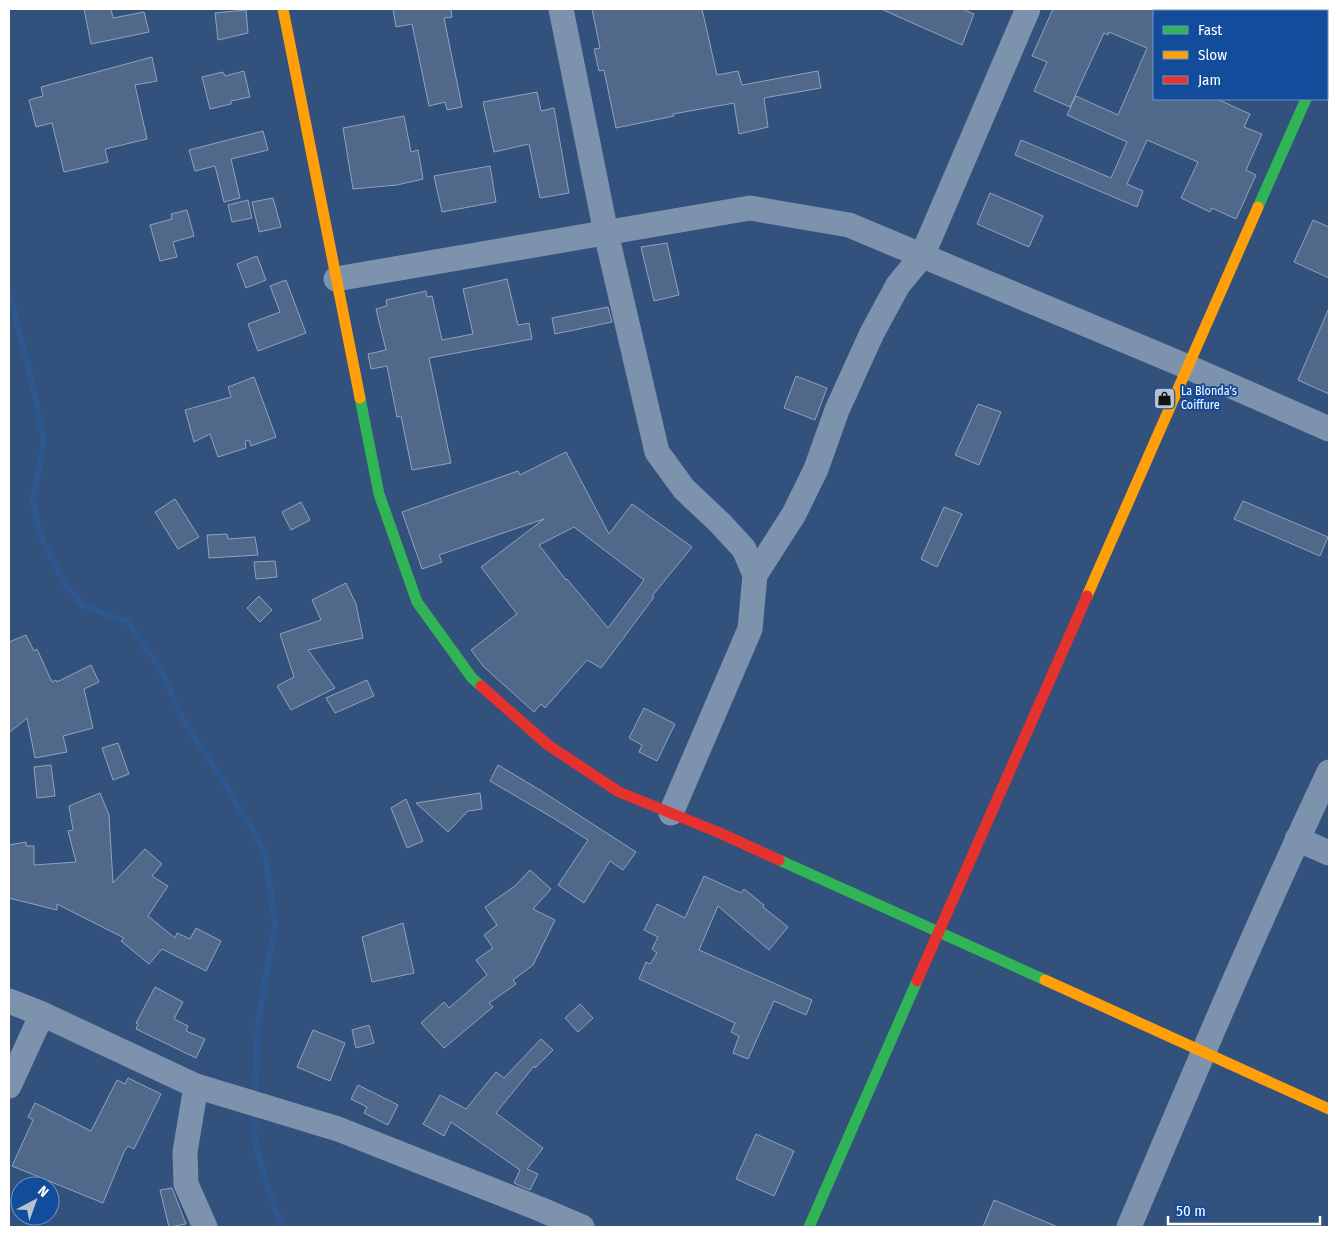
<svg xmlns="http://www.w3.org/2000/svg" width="1338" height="1236" viewBox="0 0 1338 1236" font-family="'Fira Sans Condensed',sans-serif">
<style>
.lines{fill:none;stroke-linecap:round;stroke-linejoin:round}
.stream{stroke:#2e568f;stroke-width:6}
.building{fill:#50698a;stroke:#91a3bb;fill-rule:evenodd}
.street{stroke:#7d92ad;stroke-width:25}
.fast{stroke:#30b455;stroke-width:11}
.slow{stroke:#ff9f0a;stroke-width:11}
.jam{stroke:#e5322d;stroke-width:11}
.labels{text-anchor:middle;stroke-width:4;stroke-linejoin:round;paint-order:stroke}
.poi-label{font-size:12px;fill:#fff;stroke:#134c9b;text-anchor:start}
</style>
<rect width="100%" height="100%" fill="#32517c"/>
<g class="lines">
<g class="stream">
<path d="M9,292L33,386L44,440L33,498L39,532L62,580L83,606L128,622L159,667L184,721L227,787L265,852L275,924L258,1022L255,1098"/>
<path d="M255,1110L254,1138L269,1191L282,1227"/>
</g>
</g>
<g class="building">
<path d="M84,9H111L113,18L144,12L149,32L91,44Z"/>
<path d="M393,9H451L452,17L444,18L462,107L447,110L445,102L429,106L412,24L396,27Z"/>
<path d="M592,9H702L717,75L738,71L742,85L818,71L821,88L764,98L768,127L739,134L734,103L673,114L674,116L616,128L604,70L599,71L594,49L600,48Z"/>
<path d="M881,9H962L974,14L962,45Z"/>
<path d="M1053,9H1154V99H1217L1250,114L1244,127L1262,134L1246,170L1256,175L1236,219L1212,208L1210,212L1181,198L1198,162L1147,140L1127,184L1143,191L1137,207L1015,155L1021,140L1111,178L1127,142L1067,115L1076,96L1118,115L1147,48L1109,32L1108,35L1104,33L1070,107L1034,91L1047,62L1032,56Z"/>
<path d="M246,10L248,33L218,40L215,13Z"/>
<path d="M152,57L157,81L135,85L147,139L105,149L108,162L64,172L52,123L36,127L29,100L43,96L41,87Z"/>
<path d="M244,71L250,97L231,101V104L210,109L202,77L223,72L225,76Z"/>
<path d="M537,92L541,111L554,108L569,193L540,198L529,144L494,152L483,102Z"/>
<path d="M404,116L411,152L418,150L423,179L397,185L353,189L343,128Z"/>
<path d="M263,131L268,150L231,159L240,198L224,202L215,166L195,171L189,150Z"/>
<path d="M490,166L496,202L442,212L434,176Z"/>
<path d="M990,193L1043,216L1029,247L977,224Z"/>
<path d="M273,198L281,227L259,232L252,202Z"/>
<path d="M248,200L252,218L232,222L228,205Z"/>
<path d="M187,210L194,236L173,242L177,257L160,261L150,225L172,219L171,214Z"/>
<path d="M1313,220L1329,227V278L1294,262Z"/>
<path d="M667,243L679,295L654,301L641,247Z"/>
<path d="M257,256L266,280L246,288L237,264Z"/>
<path d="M507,279L518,325L529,323L532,339L429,358L451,463L412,470L401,416L397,417L387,366L371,369L368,354L386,350L376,309L387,306L386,300L426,291L427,297L432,296L442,340L473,334L463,289Z"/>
<path d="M286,280L306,333L258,351L248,324L280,312L270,286Z"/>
<path d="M608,307L612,322L555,334L552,318Z"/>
<path d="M1329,308V394L1298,380Z"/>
<path d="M796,376L827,388L815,420L784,408Z"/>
<path d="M254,377L276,437L251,446L249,440L245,441L246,448L218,457L210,434L194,442L185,410L231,397L228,387Z"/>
<path d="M978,404L1001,412L979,465L955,455Z"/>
<path d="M566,452L609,534L632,504L692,547L652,596L654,597L601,668L587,660L545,708L541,704L534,712L484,667L471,650L517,614L481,567L544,519L439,555L442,562L422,569L402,512L518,471L520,475ZM574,527L644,580L608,628L567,579L566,580L539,545Z"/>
<path d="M175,499L199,537L178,549L155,512Z"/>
<path d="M1243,501L1328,537L1320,556L1234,519Z"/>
<path d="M301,502L310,520L291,530L282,512Z"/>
<path d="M944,507L962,514L937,567L921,559Z"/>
<path d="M227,534L228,539L255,537L258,555L209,558L207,535Z"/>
<path d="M275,561L277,577L256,579L254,562Z"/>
<path d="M346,583L356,604L363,638L308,650L335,688L291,710L277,686L294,677L280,634L321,620L312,600Z"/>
<path d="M259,596L272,610L260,622L247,608Z"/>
<path d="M26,635L34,651L37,649L52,682L56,680L57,682L91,665L99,682L84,689L93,728L63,736L67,752L35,758L27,718L9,733V642Z"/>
<path d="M367,680L374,696L335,713L326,698Z"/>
<path d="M644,708L675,724L657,761L639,752L642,745L629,738Z"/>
<path d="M118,743L129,774L113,780L102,748Z"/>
<path d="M51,765L55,796L37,798L34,767Z"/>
<path d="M498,765L540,790L636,852L623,870L610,861L584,903L558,885L588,840L555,819L490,781Z"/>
<path d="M100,793L109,815L113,883L145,849L162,864L152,876L168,886L148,916L175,938L177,933L190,939L196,928L221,941L206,971L162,949L149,964L121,941L124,938L57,904V910L9,898V845L26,842V846H34V865L76,862L68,831L73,830L69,806Z"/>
<path d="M480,793L482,809L468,811L448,832L416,803Z"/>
<path d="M406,799L423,841L407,848L391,808Z"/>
<path d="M530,870L551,889L533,909L555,920L533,965L513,980L516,984L489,1003L493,1007L444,1048L421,1023L444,1002L449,1008L487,975L476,960L493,948L484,935L497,925L485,907L515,886Z"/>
<path d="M704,876L741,893L744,889L764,905L763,907L788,927L769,950L718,906L699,950L812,1000L806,1015L774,1001L748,1059L733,1053L739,1036L731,1032L735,1023L639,979L646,962L650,964L657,953L652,949L658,937L644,930L657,904L685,918Z"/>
<path d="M403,923L414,973L372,982L362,937Z"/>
<path d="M155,987L183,1002L174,1019L188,1026L186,1031L205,1039L196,1058L136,1029L138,1024L136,1023Z"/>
<path d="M580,1004L593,1018L578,1032L565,1018Z"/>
<path d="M369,1025L374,1043L356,1048L352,1030Z"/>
<path d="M313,1030L345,1043L330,1081L297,1067Z"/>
<path d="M541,1039L553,1050L535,1068L534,1066L496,1113L543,1148L527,1169L538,1174L530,1190L514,1183L520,1170L451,1122L444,1136L423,1124L440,1095L466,1109L496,1072L504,1078Z"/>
<path d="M128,1078L161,1094L134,1149L128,1146L124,1152L103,1203L12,1166L33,1120L28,1117L35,1103L91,1131L117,1080L125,1084Z"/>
<path d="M358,1085L398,1105L388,1125L364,1113L367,1107L351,1099Z"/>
<path d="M756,1134L794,1151L774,1196L736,1179Z"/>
<path d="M172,1188L186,1224L169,1227L160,1190Z"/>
<path d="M994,1200L1058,1227H983Z"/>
</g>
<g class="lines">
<g class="street">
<path d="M561,9L606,233L657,452L684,489L720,523L744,549L755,575L750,629L671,813"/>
<path d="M1327,51L1329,45"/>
<path d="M336,279L750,208L849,225L1188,367L1329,429"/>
<path d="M755,575L794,514L816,469L837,410L872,333L898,285L922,256L1028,9"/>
<path d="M1297,839L1329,853"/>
<path d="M9,1001L42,1014L196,1086L338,1129L540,1209L582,1227"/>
<path d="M9,1086L42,1014"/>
<path d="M196,1086L185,1152L186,1184L205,1227"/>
<path d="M1129,1227C1194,1074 1258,922 1329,772"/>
</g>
<g class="fast">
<path d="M1258,207L1306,99"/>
<path d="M360,398L379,494L417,602L472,678L481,686"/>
<path d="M779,860L1045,980"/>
<path d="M809,1227L917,981"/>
</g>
<g class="slow">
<path d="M283,9L360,398"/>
<path d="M1087,596L1258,207"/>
<path d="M1045,980L1329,1109"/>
</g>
<g class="jam">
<path d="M481,686L548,745L619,792L720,833L779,860"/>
<path d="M917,981L1087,596"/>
</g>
</g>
<defs>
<symbol id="shop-square" viewBox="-11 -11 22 22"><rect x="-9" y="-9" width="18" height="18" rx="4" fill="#b7c2d1" stroke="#134c9b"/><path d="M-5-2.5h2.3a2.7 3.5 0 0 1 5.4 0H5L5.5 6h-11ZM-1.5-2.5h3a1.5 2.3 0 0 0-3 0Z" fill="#111"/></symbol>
</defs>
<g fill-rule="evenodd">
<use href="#shop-square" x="1152" y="386" width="25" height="25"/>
</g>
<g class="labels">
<g class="poi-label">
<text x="1181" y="395">La Blonda's<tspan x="1181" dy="14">Coiffure</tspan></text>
</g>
</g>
<rect width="1338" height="1236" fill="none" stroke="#ffffff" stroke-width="20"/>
<rect x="1153" y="10" width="175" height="90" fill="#134c9b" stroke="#7194c3"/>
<rect x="1163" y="26" width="25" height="8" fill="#30b455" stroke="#7194c3"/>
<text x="1198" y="35" font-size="15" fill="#ffffff">Fast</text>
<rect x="1163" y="51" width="25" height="8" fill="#ff9f0a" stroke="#7194c3"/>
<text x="1198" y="60" font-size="15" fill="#ffffff">Slow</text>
<rect x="1163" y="76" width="25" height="8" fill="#e5322d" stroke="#7194c3"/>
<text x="1198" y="85" font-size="15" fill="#ffffff">Jam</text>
<g transform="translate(35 1201) rotate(41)"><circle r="24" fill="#134c9b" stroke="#7194c3"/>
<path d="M0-4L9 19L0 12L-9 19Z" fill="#b7c2d1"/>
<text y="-8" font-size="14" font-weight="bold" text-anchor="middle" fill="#ffffff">N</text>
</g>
<path d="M1168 1216v8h152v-8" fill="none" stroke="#ffffff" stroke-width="2.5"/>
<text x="1176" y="1216" font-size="15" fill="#ffffff" stroke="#134c9b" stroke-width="4" paint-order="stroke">50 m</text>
</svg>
